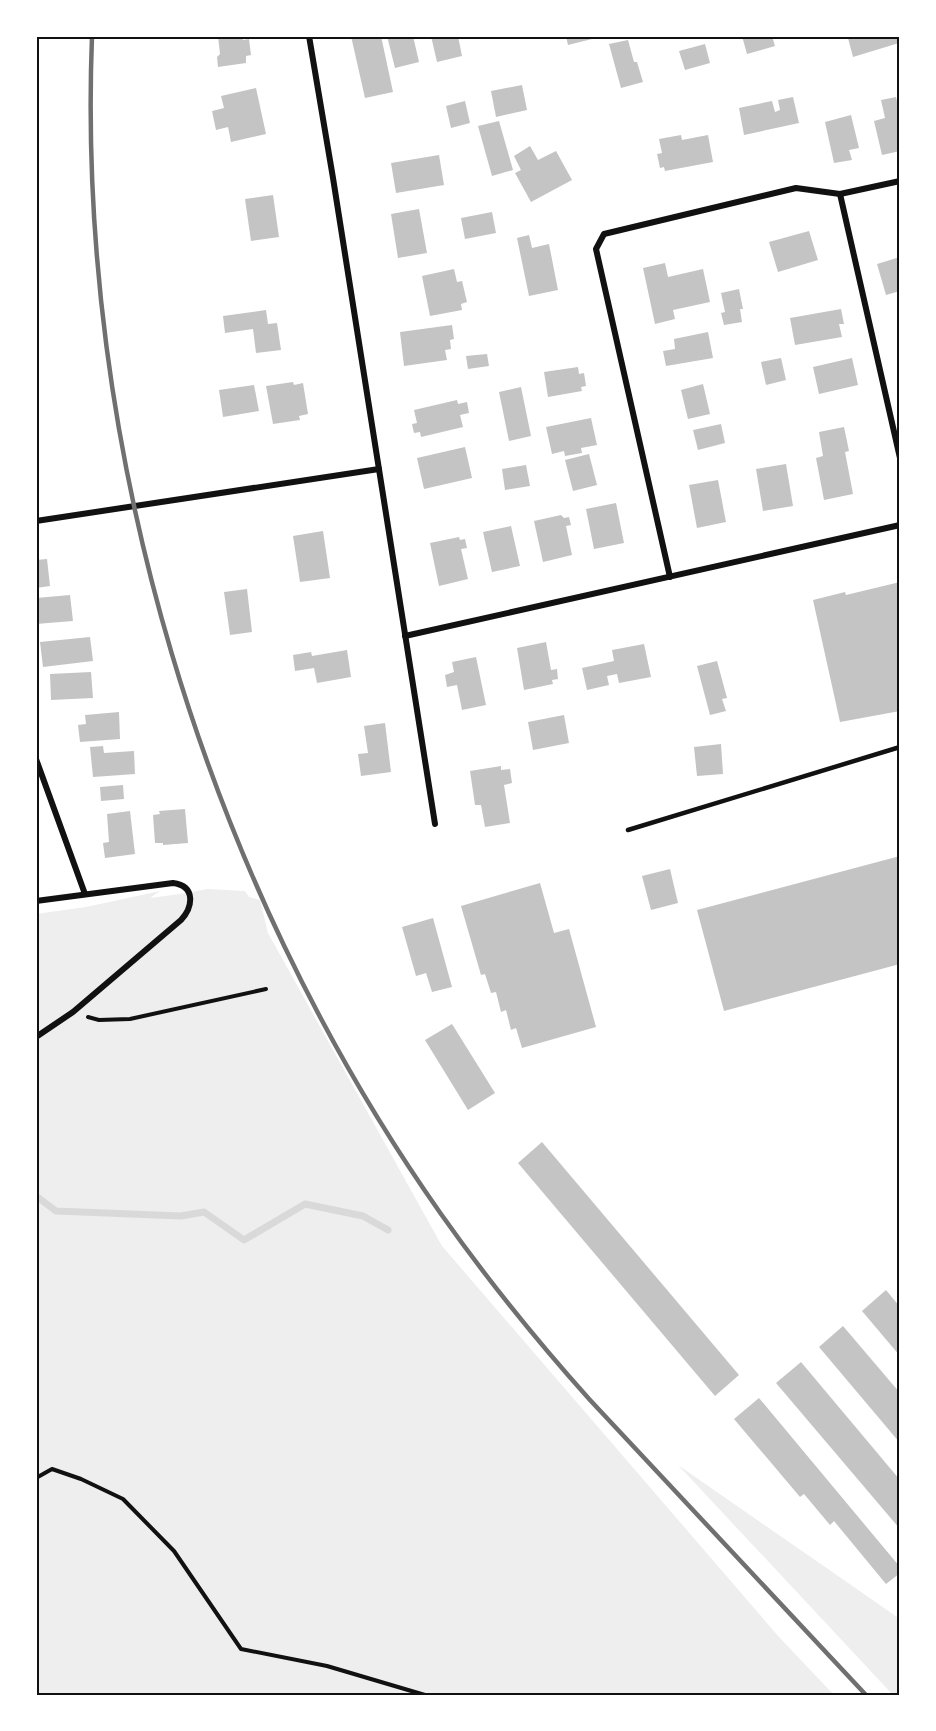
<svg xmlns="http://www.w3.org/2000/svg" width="936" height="1731" viewBox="0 0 936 1731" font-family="'PT Serif',serif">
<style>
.green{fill:#eee}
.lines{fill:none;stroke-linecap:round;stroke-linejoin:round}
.stream{stroke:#d9d9d9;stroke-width:7}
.building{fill:#c4c4c4}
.path{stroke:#111;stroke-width:4}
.service{stroke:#111;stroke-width:4.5}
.minor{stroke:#111;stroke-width:6}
.rail{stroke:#707070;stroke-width:4.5}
.neatline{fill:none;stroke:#111;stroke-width:2}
</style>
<rect width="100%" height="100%" fill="#fff"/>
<g class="green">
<path d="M207,889L245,891L249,897L260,900L268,933L442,1246L779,1637L834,1695H36V914L86,907L160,891L150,898L187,893Z"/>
<path d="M678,1465L900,1619V1695H893Z"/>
</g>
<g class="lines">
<path class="stream" d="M36,1196L56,1211L181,1216L204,1212L244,1240L305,1204L363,1216L388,1230"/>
</g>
<g class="building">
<path d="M218,36H242L243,40L249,39L251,55L246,56V63L218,67L217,57L220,54Z"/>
<path d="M351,36H381L393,92L365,98Z"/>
<path d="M387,36H413L419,62L395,68Z"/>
<path d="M431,36H458L462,56L437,62Z"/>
<path d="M566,36H599L600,37L568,45Z"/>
<path d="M742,36H772L775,46L747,54Z"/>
<path d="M854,36H897L899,43L853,57L848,38Z"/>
<path d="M628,40L634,62H637L643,82L621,88L609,44Z"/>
<path d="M705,44L710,63L685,70L679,51Z"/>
<path d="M522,85L527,110L496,117L491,91Z"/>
<path d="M256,88L266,134L231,142L228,127L216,130L212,111L224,108L221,96Z"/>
<path d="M793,97L799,123L744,135L739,108L772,101L775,112L780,110L778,100Z"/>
<path d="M896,97L900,114V151L882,155L874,121L885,118L881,100Z"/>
<path d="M465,101L470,123L451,128L446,106Z"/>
<path d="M851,115L859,148L849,150L852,160L834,163L825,122Z"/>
<path d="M499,121L513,170L492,176L478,126Z"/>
<path d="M681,135L682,140L708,135L713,162L665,171L664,167L660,168L657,154L662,153L659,139Z"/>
<path d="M530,146L538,160L556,151L572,180L531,202L515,173L521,170L514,156Z"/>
<path d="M439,155L444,185L396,193L391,163Z"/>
<path d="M273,195L279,237L251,241L245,199Z"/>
<path d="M419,209L427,253L398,258L391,214Z"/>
<path d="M492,212L496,233L465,239L461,218Z"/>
<path d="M809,231L818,260L778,272L769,242Z"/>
<path d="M529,235L532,248L549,244L558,290L529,296L517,238Z"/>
<path d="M900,257V291L886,295L877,264Z"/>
<path d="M665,263L668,277L703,269L710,302L673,310L675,319L655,324L643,268Z"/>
<path d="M454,269L457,282L462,281L467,302L461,304L462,310L430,316L422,276Z"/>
<path d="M739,289L743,309H740L742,322L724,325L721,313L725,312L721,293Z"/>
<path d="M841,309L844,324H839L842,337L795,345L790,318Z"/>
<path d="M266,310L268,324L277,323L281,350L256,353L253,329L225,333L223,316Z"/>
<path d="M452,325L454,339L450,340L451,349L445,350L447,360L404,366L400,332Z"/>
<path d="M708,332L713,358L666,366L663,351L675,349L674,339Z"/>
<path d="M487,354L489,366L468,369L466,356Z"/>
<path d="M781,358L786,380L766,385L761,362Z"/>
<path d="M852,358L858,385L819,394L813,367Z"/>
<path d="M578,367L579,374L584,373L586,386L581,387L582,391L548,397L544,372Z"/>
<path d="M293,382L294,385L303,383L308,414L299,416L300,420L273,424L266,386Z"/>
<path d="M703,384L710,414L688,419L681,390Z"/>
<path d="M254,385L259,411L223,417L219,390Z"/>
<path d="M521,387L531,436L509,441L499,392Z"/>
<path d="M457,400L458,404L467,402L469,413L460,415L463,427L421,437L420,432L414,433L412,424L417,423L414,410Z"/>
<path d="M591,418L597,445L581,448L582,453L565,456L564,451L552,454L546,427Z"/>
<path d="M721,424L725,443L698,450L693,430Z"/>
<path d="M844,427L849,451L845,452L853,494L824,500L816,458L823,456L819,432Z"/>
<path d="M465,447L472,478L424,489L417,458Z"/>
<path d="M589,454L597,485L573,491L565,460Z"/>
<path d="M786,464L793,506L763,511L756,469Z"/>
<path d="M526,465L530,486L505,490L502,469Z"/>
<path d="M718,480L726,522L697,528L689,485Z"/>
<path d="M616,503L624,543L594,549L586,509Z"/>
<path d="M561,515L564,518L569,517L571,525L566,526L572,555L543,562L534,521Z"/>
<path d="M511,526L520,566L492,572L483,532Z"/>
<path d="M323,531L330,578L300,582L293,536Z"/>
<path d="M459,537L460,540L465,539L467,548L461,549L468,579L439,586L430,543Z"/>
<path d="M47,559L50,586L36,588V560Z"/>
<path d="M900,582V711L840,722L813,600L845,592L846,595Z"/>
<path d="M247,589L252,632L230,635L224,592Z"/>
<path d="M70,595L73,621L36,624V598Z"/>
<path d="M90,637L93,661L43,667L40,642Z"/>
<path d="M546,642L551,670L557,669L558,679L552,680L553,684L524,690L517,648Z"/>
<path d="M644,644L651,677L619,683L617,674L607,676L609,685L587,690L582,668L614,661L612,650Z"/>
<path d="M347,650L351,677L317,683L314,668L295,671L293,655L311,652L312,656Z"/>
<path d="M476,657L486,705L462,710L457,685L447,687L445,675L454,672L452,662Z"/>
<path d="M717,661L727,698L722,699L726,711L710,715L697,666Z"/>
<path d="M91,672L93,698L51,700L50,674Z"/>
<path d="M119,712L120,739L80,742L78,725L86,724L85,715Z"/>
<path d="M564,715L569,743L533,750L528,722Z"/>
<path d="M385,723L391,772L361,776L358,754L368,753L364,726Z"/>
<path d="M721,744L723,774L697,776L694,747Z"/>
<path d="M103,746L104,753L134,751L135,774L93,777L90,747Z"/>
<path d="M501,766V770L510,769L512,783L504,785L510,823L485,827L481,805H475L470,771Z"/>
<path d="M123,785L124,799L101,801L100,787Z"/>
<path d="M185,809L188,843L163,845V843H155L153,815L160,814L159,811Z"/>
<path d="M130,811L135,854L105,858L103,843L109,842L107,814Z"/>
<path d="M900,856V964L724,1011L697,910Z"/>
<path d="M670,869L678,903L651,910L642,876Z"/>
<path d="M540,883L554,933L569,929L596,1027L522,1048L516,1028L511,1030L506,1010L501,1012L496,992L491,993L485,974L481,975L461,906Z"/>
<path d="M433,918L452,987L432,992L426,973L416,976L402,927Z"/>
<path d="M452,1024L495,1093L468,1110L425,1040Z"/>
<path d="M542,1142L739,1375L715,1396L518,1163Z"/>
<path d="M886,1290L900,1307V1356L862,1311Z"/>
<path d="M843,1326L900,1393V1443L819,1347Z"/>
<path d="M801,1362L900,1480V1529L776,1383Z"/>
<path d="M759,1398L900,1567V1573L886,1584L834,1521L830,1525L804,1494L800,1497L734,1419Z"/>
</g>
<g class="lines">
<g class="path">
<path d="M88,1017L99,1020L130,1019L266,989"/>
<path d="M36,1478L52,1469L81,1479L123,1499L174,1551L241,1649L327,1666L425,1695"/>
</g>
<path class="service" d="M628,830L900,747"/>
<g class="minor">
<path d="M309,36L333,178L435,824"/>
<path d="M840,194L900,458"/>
<path d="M36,521L379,469"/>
<path d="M670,577L596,249L604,234L796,188L840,194L900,181"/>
<path d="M405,636L900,525"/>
<path d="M36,759L85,894"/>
<path d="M36,901L173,883C196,886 193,907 181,920L73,1012L36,1037"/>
</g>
<path class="rail" d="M92,36C76,447 204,878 441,1214C487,1279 537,1341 590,1400L866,1695"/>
</g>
<rect width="936" height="1731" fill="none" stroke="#ffffff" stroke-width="75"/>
<rect x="38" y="38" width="860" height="1656" class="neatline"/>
</svg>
